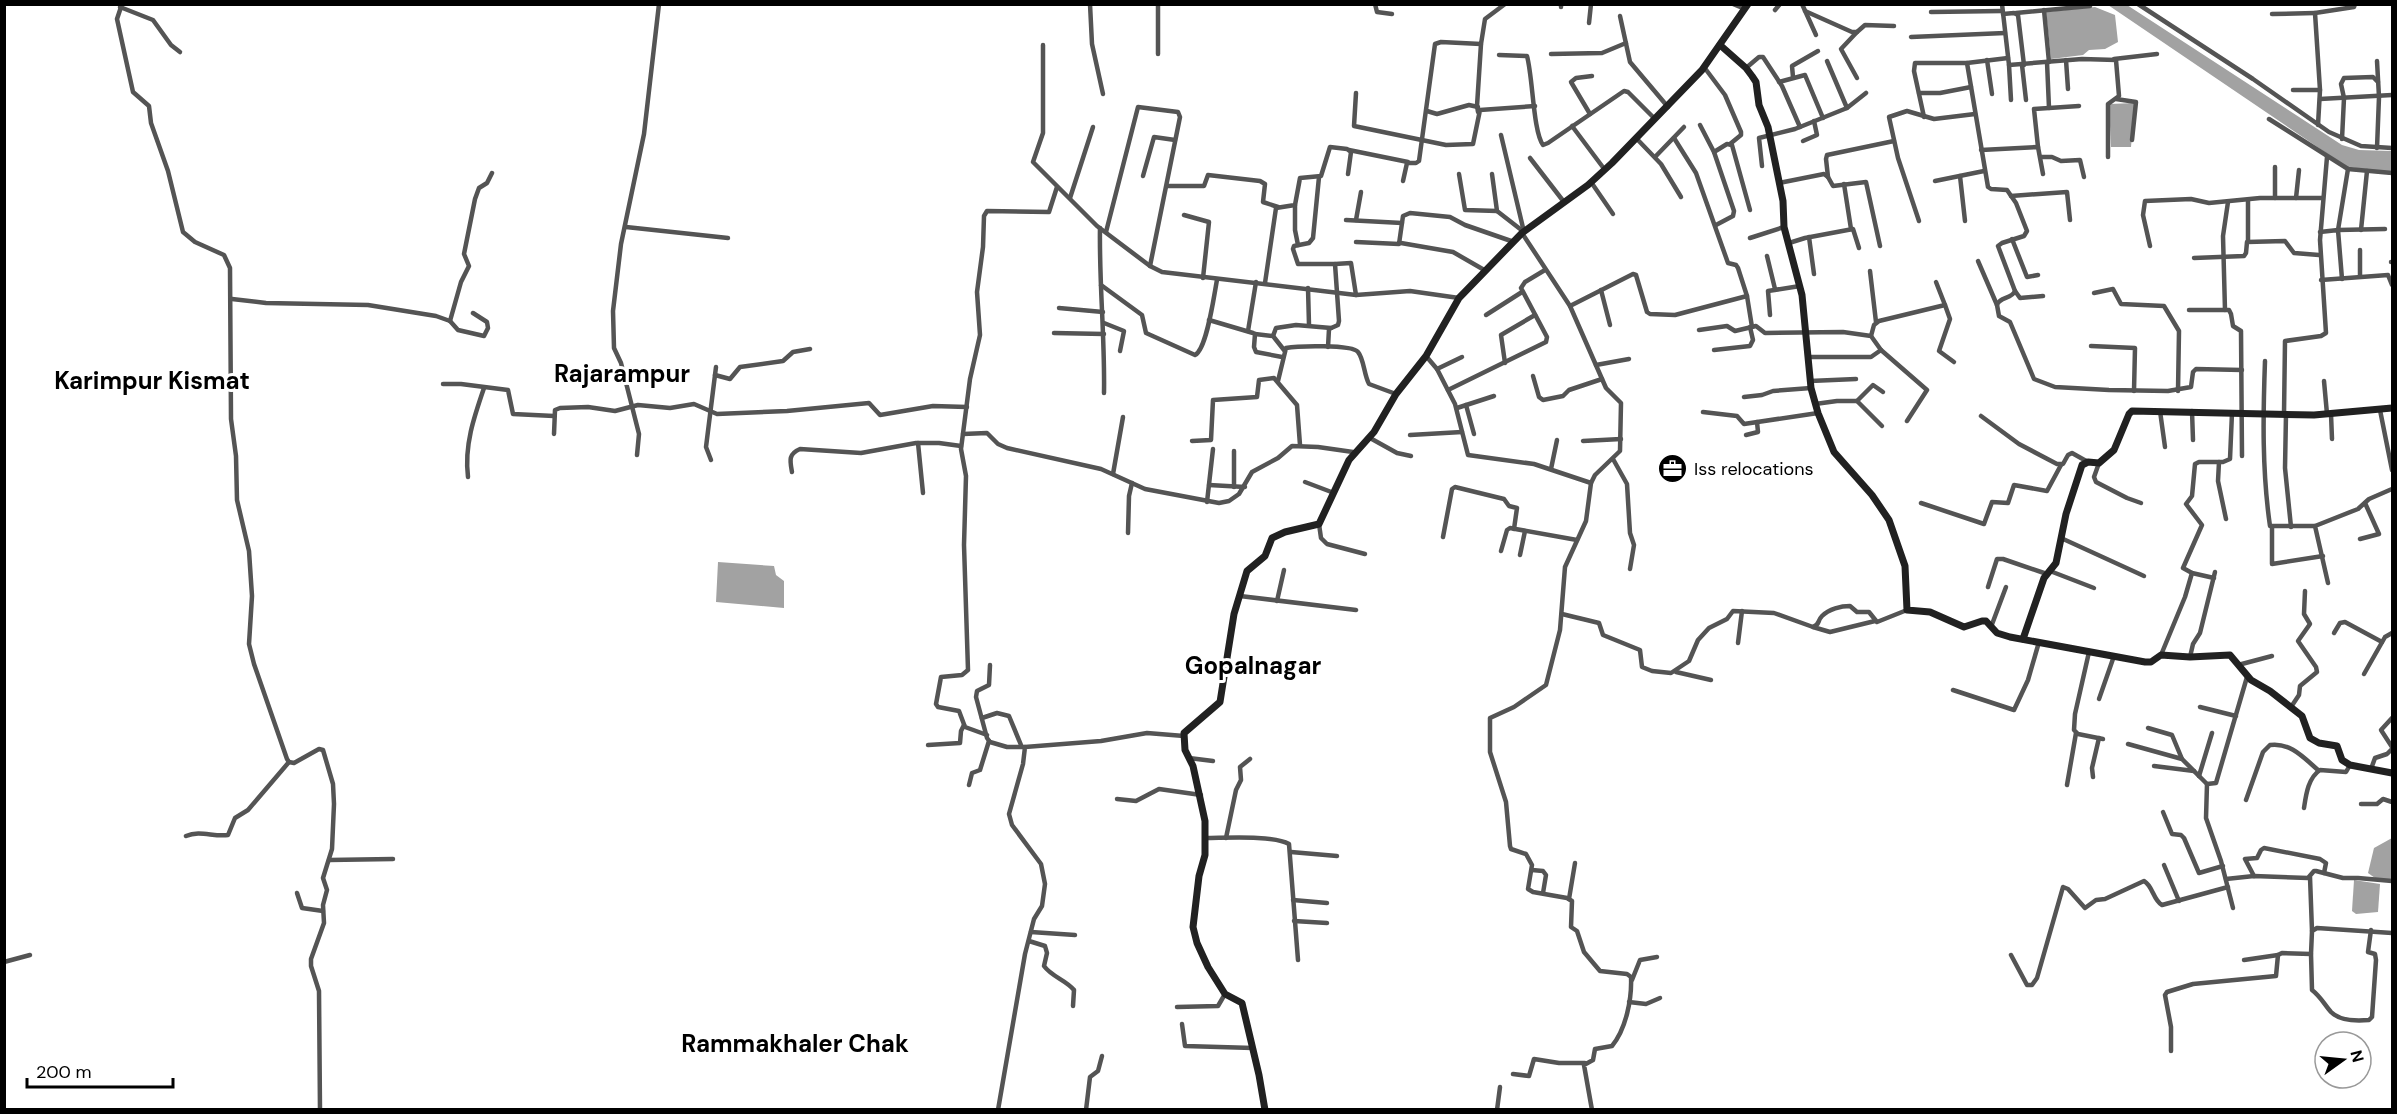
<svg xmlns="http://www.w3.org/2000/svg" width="2397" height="1114" viewBox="0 0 2397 1114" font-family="'DM Sans',sans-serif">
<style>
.water{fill:#a2a2a2}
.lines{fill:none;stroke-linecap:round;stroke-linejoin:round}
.street{stroke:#545454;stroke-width:4.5}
.secondary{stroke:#212121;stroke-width:7}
.labels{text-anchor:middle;stroke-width:6;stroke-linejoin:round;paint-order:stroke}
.poi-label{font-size:18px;fill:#000;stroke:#fff;text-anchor:start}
.district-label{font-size:24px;font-weight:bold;fill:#000;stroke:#fff}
</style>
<rect width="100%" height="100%" fill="#fff"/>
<g class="water">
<path d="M2108,5H2127L2342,145L2359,150L2392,151V172L2347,167Z"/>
<path d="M2095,7L2115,15L2118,42L2105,49L2089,50L2083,55L2051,59L2046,12Z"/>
<path d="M2135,103L2131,147H2111L2109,104Z"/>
<path d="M718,562L774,566L776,575L784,581V608L716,602Z"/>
<path d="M2392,838V880L2375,878L2368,873L2374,848Z"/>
<path d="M2354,880L2380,884L2378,912L2356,914L2352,911Z"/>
</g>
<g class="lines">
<g class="street">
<path d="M122,4L117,19L133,92L149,106L151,123L168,171L183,232L195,242L224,255L230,268L231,419L236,456L237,500L249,551L252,596L249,644L254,664L287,759L289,762L294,763L319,749L323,750L333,784L334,804L332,849L323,878L327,890L323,905L324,923L311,959V966L319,991L320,1110"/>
<path d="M1090,4L1092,44L1103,94"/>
<path d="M1375,4L1377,12L1392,14"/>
<path d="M1561,4V7"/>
<path d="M1733,4L1745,9"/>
<path d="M1802,4L1816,35"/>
<path d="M2002,4L2009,65L2011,100"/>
<path d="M2138,4L2253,79L2329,132L2361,146L2392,148"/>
<path d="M120,7L153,20L171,45L180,52"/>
<path d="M1775,10L1780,4"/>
<path d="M2044,10L2049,62"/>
<path d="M1805,11L1852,32H1857L1865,25L1894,26"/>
<path d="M1931,12L2002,11"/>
<path d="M2016,13L2090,6"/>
<path d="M2003,14L2014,13L2018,15L2024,65"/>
<path d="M2272,14L2315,13"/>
<path d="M1620,16L1630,62L1668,107"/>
<path d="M1589,23L1591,4"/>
<path d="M1857,32L1841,49L1857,78"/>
<path d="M1911,37L2005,33"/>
<path d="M1043,45V133L1033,162L1097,226L1150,266L1162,272L1356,295L1410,291L1459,298"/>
<path d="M1158,54V4"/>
<path d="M1551,54L1602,53L1626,43"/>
<path d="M1499,55L1527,56C1533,78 1533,131 1543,145L1548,143L1624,91L1628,92L1655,119"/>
<path d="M2114,59L2157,54"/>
<path d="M1987,60L1992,94"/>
<path d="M2066,60L2068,89"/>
<path d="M1827,61L1847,108"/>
<path d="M2047,62L2049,108"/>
<path d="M1967,63L1988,187L1991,189L2007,190L2016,203L2027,231L2024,236L2002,243L1998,246L2015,291C2012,299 1999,297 1997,305L1999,316L2010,322L2034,379L2055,387L2109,390L2168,391L2191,387L2193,372L2196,369L2242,370"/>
<path d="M2009,65L2082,59L2116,60L2119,96L2108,104V157"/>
<path d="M2022,65L2026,100"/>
<path d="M1704,67L1725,95L1741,132V135L1730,144"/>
<path d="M1746,68L1759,57H1763L1782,86L1800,127"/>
<path d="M1793,77L1792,66L1818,51"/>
<path d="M1779,82L1805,75L1823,118"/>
<path d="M2293,90H2320"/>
<path d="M1356,93L1354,126L1446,145L1473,144L1480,110L1535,106"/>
<path d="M1919,93H1940L1971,87"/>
<path d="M2116,99L2136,102L2132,140"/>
<path d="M2320,99L2392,95"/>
<path d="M1427,111L1437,114L1469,105L1478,107"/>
<path d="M1478,112L1477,106L1481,44"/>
<path d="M1590,114L1571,82L1576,78L1592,76"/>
<path d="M1924,117L1914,71L1915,63H1967L2008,58"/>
<path d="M2269,119L2348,169L2392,173"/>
<path d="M1700,125L1714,152L1734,211L1733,216L1716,225"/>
<path d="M2318,125L2320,90L2315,13L2354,7L2355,4"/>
<path d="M1572,126L1605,170"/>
<path d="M1501,135L1524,232"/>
<path d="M1636,138L1661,164L1681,197"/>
<path d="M1674,138L1696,173L1728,263L1736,265L1738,268L1747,296L1752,327"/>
<path d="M2342,139L2344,98L2341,84L2344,78L2373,77L2378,82"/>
<path d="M1803,141L1817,135L1814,121"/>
<path d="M2038,147L2034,109L2079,106"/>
<path d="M2377,148L2379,97L2377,61"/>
<path d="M1349,150L1408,162"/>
<path d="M1981,150L2038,147L2043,174"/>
<path d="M1714,152L1727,144L1732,145L1750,210"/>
<path d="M1655,157L1684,127"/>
<path d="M2041,157H2052L2061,161L2080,160L2084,177"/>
<path d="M1530,158L1564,202"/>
<path d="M1762,166L1759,138L1795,129L1847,108L1866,93"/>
<path d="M2348,169L2338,230L2385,229"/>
<path d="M1459,174L1465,210L1497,211"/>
<path d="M1492,174L1497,211L1524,232"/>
<path d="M1143,176L1154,137L1175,140"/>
<path d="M1960,176L1965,221"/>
<path d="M1319,177L1313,238L1309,243L1294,246L1293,249L1298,264H1335L1339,321L1338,325L1329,329L1328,347"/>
<path d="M1828,177L1826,159L1827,155L1894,141"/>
<path d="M1403,181L1407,163H1416L1419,161L1435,44L1441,42L1481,44L1485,19L1505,4"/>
<path d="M1935,181L1984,171"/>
<path d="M1591,182L1613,214"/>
<path d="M1779,183L1824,174L1828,177L1833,186L1866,182L1880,246"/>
<path d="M1844,184L1851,229"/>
<path d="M1167,186H1204L1208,175L1260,181L1265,184L1263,202L1278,207"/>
<path d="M2011,196L2067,192L2070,220"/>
<path d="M1070,198L1093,127"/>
<path d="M2275,198V167"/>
<path d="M2296,198L2299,170"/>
<path d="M1295,205V230L1298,245"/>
<path d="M1184,215L1209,222L1203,278"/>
<path d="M1346,220L1402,223"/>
<path d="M1356,220L1361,192"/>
<path d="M1919,221L1898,158L1889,117L1907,111L1934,119L1975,114"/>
<path d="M626,227L728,238"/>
<path d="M1100,228C1099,283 1105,338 1104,393"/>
<path d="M2361,230L2367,171"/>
<path d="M1106,232L1138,107L1178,112L1180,117L1150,266"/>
<path d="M2320,232L2338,230L2342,279"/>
<path d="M1522,233L1570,306L1606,388L1621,403L1620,451L1595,475L1591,483L1586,521L1565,567L1560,630L1546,685L1514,707L1490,718V752L1506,802L1510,846L1511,849L1526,854L1532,865L1528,889L1533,892L1567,898L1572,901L1571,927L1577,931L1584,952L1600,971L1627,974L1631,977C1632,999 1626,1029 1612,1046L1595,1049L1593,1060L1584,1065L1592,1110"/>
<path d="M1809,237L1814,274"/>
<path d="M1750,238L1784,227"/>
<path d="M2012,239L2027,277L2038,275"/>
<path d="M2248,241V200"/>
<path d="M1356,242L1399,244L1403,216L1410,213L1450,217L1465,225L1514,242"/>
<path d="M1401,243L1453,252L1486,271"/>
<path d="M1789,243L1805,238L1853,229L1859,248"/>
<path d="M2150,246L2143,215L2145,201L2191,199L2209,203L2260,198H2322"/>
<path d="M2360,250V276"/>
<path d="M1767,256L1775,289"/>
<path d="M2194,258L2244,256L2246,253L2247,242L2285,241L2294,253L2319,255"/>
<path d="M1978,261L1997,305"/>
<path d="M2391,262H2392"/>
<path d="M1335,264L1351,263L1356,295"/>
<path d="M1870,271L1876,322"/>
<path d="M2321,280L2388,275L2392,285"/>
<path d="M1265,283L1276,208L1295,205L1300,178L1321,176L1330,147L1347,149L1351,152L1348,174"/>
<path d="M1101,285L1142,315L1146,333L1195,355C1207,349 1214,295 1217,280"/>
<path d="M1308,288L1309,325"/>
<path d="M1601,290L1610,325"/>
<path d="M2015,291L2020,298L2043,296"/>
<path d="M2094,293L2113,289L2121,304L2164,306L2179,331L2178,391"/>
<path d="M232,299L266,303L368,305L436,316L450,321L458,330L484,336L488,328L487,322L473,313"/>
<path d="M1945,305L1950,319L1939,351L1954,362"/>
<path d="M1570,306L1633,274L1636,275L1647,312L1650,314L1675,315L1747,296"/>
<path d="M1059,308L1103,312"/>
<path d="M2189,310H2229L2231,314L2233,326L2241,331L2242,456"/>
<path d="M2225,310L2223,236L2228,202"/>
<path d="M1486,315L1522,292"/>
<path d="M1770,315L1768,291L1800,286"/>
<path d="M1209,320L1253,333L1255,334L1254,347L1256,352L1282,357"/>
<path d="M450,321L461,282L469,266L464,254L475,199L479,188L487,183L492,173"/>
<path d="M1104,323L1124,331L1120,351"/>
<path d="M1699,330L1727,326L1735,331L1756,326L1765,333L1843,332L1871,336L1881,350L1927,390L1907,421"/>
<path d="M1248,331L1256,282"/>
<path d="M1054,333L1104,334"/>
<path d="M1255,334L1273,336L1284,350"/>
<path d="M1273,336L1276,328L1296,325L1331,328"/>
<path d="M1871,336L1874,325L1879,321L1945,305L1936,282"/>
<path d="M2091,346L2135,348L2134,391"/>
<path d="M1714,350L1750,346L1753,340L1750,327"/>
<path d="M1426,356L1437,369L1455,404L1468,455L1534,464L1591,483"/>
<path d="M1809,357H1871L1881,350"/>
<path d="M2265,361C2263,416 2262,471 2270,526H2315"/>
<path d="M1505,363L1501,335L1535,315"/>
<path d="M1596,365L1629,359"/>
<path d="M1437,369L1462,357"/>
<path d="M715,375L730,379L740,367L783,361L793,352L810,349"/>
<path d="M1533,376L1539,397L1543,400L1563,396L1569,390L1602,379"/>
<path d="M1278,381L1286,348C1296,346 1352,344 1358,352C1364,359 1364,375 1369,384L1396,394"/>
<path d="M1810,381L1856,379"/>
<path d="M2324,381L2327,414"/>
<path d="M443,384H461L508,390L513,414L554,416"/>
<path d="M1448,390L1546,342L1547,337L1521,288L1525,282L1545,270"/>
<path d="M1744,397L1762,395L1773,391L1811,388"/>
<path d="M1857,401L1873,385L1883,392"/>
<path d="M1815,404L1837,401H1857L1882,426"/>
<path d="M1466,405L1474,434"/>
<path d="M1457,408L1494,396"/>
<path d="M2380,410L2392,470"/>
<path d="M2160,411L2165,447"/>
<path d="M2192,411L2193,440"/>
<path d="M1703,412L1737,416L1744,424L1818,413"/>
<path d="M2284,414L2285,341L2321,336L2326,333L2320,240L2327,157"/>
<path d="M2286,414L2285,468L2291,527"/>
<path d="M2331,414L2332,439"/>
<path d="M1981,416L2019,444L2057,464H2063L2068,455L2072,453L2088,462"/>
<path d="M554,434L555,410L560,408L588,407L615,411L638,405L670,408L694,404L717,414L787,411L869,403L880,415L933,406L967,407"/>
<path d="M963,434L987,433L998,444L1007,448L1101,469L1145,489L1219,503L1229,501L1239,494L1252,472L1278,458L1292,446L1318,447L1353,452"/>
<path d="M1410,435L1462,432"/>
<path d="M1746,435L1758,432L1757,422"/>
<path d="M1370,438L1397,453L1411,456"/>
<path d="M1192,441L1211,440L1213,400L1257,397L1259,380L1274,378L1297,405L1300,445"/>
<path d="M1583,441L1621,439"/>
<path d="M918,443L923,493"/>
<path d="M637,455L639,434L621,363L614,348L613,311L621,244L644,134L659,4"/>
<path d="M1613,459L1627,484L1630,533L1634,545L1630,569"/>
<path d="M711,460L706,447L716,367"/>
<path d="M2219,462L2218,481L2226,519"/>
<path d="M2099,463L2094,477L2096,482L2127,498L2141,503"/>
<path d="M1551,469L1557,440"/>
<path d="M792,472C790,461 788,454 800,449L861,453L916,443H939L961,446"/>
<path d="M1113,474L1123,417"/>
<path d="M468,477C464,446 474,417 484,388"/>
<path d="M1305,482L1334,493"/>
<path d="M1209,485L1245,487"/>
<path d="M1234,487V451"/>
<path d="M1207,502L1213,449"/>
<path d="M1921,503L1984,524L1992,502L2008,503L2014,485L2047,491L2061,465"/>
<path d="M1319,524L1321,538L1327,544L1365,554"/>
<path d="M2272,527V564L2323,556"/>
<path d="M1128,533L1129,496L1132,483"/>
<path d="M1443,537L1452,489L1455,487L1504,499L1509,506L1517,508L1514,529"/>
<path d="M2061,538L2144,576"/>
<path d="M2360,539L2379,534L2365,503"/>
<path d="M1501,551L1507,530L1510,528L1577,540"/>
<path d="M1520,555L1525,531"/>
<path d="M2050,571L2094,588"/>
<path d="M2214,578L2192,573L2183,568L2202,525L2186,504L2192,496L2195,464L2199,462H2223L2230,459L2232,413"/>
<path d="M2328,583L2315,526L2358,509L2369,499L2392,489"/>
<path d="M1988,587L1997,559H2003L2047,574"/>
<path d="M1240,596L1356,610"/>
<path d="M1277,601L1284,570"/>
<path d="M1562,614L1599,623L1603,635L1640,650L1642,667L1652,671L1671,673L1689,661L1698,640L1709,628L1727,619L1733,611L1774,613L1813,627C1820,625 1817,621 1822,616C1829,609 1841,606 1850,606L1857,612H1869L1877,622L1907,610"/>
<path d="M1813,627L1830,632L1875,621"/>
<path d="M1991,627L2006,587"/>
<path d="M2334,633L2340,623L2345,622L2382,642"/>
<path d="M1738,643L1742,611"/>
<path d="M2089,652L2075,714L2074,730L2078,734L2103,739"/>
<path d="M2161,655L2185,597L2192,573"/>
<path d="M2190,657L2193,644L2200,633L2215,572"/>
<path d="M990,665L989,685L977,691L976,697L987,738L990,742L1007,747H1025"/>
<path d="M2238,665L2272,656"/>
<path d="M1676,672L1711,680"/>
<path d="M2364,674L2385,637L2392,633"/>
<path d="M1953,690L2014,710L2028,680L2039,642"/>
<path d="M2099,699L2114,656"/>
<path d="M2200,707L2236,716"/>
<path d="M2291,707L2299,695L2300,686L2317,672L2316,667L2298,641L2310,624L2304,614L2305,591"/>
<path d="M982,718L997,713L1009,716L1021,745"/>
<path d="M2392,718L2381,730L2392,747"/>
<path d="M2148,728L2172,735L2182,759"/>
<path d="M987,735L965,727L959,711L938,707L936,704L941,677L962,675L968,670L964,545L966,476L961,449L970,379L980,335L977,292L983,247L984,216L987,211L1049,212L1057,187"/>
<path d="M2128,744L2182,759L2207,784L2216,783L2247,677"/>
<path d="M928,745L960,743L961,731L964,725"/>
<path d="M1189,758L1213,761"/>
<path d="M2154,766L2194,771"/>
<path d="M2371,769L2375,758L2387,754L2392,749"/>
<path d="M2199,776L2212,733"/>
<path d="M2093,777L2092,768L2099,738"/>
<path d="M2207,784L2206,818L2221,861L2233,908"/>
<path d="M969,785L972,773L980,770L989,741"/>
<path d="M2067,785L2076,733"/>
<path d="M1117,799L1136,801L1159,789L1201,795"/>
<path d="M2246,800L2263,752L2270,745C2290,742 2304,758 2318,770"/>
<path d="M2361,804H2377L2383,799L2392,802"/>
<path d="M2304,808C2306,795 2308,778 2320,770L2346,772L2350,765"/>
<path d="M2163,812L2172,834L2181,835L2184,838L2199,873L2223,866"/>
<path d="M186,836C200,830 213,837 228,835L235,818L248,810L289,762"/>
<path d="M1206,838C1226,838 1273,835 1289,844L1298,960"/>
<path d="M1226,838L1236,790L1241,780L1240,767L1250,759"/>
<path d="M1291,852L1337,856"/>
<path d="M329,860L393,859"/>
<path d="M2164,865L2179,901"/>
<path d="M1532,870L1543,871L1546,875L1543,893"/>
<path d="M2254,876L2245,859L2257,858L2261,850L2264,848L2320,859L2326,863L2324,873"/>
<path d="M2310,877L2312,931"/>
<path d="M2226,879L2254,876L2308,878L2314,871H2316L2343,878H2358L2392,881"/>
<path d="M297,893L302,908L323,911"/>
<path d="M1569,899L1575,863"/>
<path d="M1293,900L1327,903"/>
<path d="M1294,921L1327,923"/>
<path d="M1031,932L1075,935"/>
<path d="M1029,941L1045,946L1047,953L1044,966C1052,977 1066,980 1074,990L1073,1006"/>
<path d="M2311,954L2312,990C2321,997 2324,1004 2331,1012C2340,1021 2358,1021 2369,1020L2372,1017L2376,960L2375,954L2368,952L2371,930"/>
<path d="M2011,955L2027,985H2032L2037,978L2063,887L2068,889L2085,908L2096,900L2105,899L2144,881C2153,886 2153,900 2162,905L2228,887"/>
<path d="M2244,960L2278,955"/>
<path d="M4,962L30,955"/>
<path d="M1632,980L1640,960L1657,957"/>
<path d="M1629,1002L1646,1004L1660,998"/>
<path d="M1177,1007L1218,1006L1225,994"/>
<path d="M1182,1024L1185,1046L1253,1048"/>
<path d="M2171,1051V1027L2165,995L2167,992L2193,984L2276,976L2278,955L2282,953L2311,954L2312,931L2317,928L2392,933"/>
<path d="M1513,1074L1529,1076L1534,1059L1559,1063H1585"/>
<path d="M998,1110L1025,954L1034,919L1042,906L1045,884L1041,864L1012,825L1009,814L1023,764L1025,747L1101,741L1147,733L1184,736"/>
<path d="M1086,1110L1090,1077L1098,1071L1102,1056"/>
<path d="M1497,1110L1500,1087"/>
</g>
<g class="secondary">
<path d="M1720,45L1746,68L1752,76L1756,82L1759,105L1768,127L1783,201L1784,227L1802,295L1811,388L1818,413L1834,452L1872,495L1889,520L1905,566L1907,610L1930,612L1964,627L1982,621H1986L1997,633L2010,637L2145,662H2151L2161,655L2190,657L2230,655L2251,680L2270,691L2302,716L2310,738L2319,743L2337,746L2342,760L2350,765L2392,773"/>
<path d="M2023,639L2044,578L2056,563L2066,514L2082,465L2088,462L2099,463L2114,450L2129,414L2132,411L2314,415L2392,408"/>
<path d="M1265,1110L1259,1075L1242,1003L1225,994L1208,967L1197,943L1193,927L1199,876L1205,855V821L1193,766L1185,750L1184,733L1220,702L1234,614L1247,571L1265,556L1272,538L1285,532L1319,524L1349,460L1374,432L1396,394L1426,356L1459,298L1522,233L1588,185L1612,163L1702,70L1748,4"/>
</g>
</g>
<defs>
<symbol id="office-disc" viewBox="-11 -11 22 22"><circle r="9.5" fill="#000" stroke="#fff"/><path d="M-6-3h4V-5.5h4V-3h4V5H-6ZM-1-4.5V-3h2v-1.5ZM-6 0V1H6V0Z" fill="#fff"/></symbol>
</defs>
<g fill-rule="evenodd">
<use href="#office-disc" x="1656" y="452" width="33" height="33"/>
</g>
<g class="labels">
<g class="poi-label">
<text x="1694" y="475">Iss relocations</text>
</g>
<g class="district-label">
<text x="622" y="382">Rajarampur</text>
<text x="152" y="389">Karimpur Kismat</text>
<text x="1253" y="674">Gopalnagar</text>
<text x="795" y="1052">Rammakhaler Chak</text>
</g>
</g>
<rect width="2397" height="1114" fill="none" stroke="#000000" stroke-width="12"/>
<g transform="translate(2343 1060) rotate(75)"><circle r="28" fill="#ffffff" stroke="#999999" stroke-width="1.5"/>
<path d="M0-4.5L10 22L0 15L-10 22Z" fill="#000000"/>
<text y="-9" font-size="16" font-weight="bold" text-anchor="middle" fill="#000000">N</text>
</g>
<path d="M27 1078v9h146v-9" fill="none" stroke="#000000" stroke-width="3"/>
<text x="36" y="1078" font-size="18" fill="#000000" stroke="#ffffff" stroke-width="4.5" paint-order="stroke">200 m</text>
</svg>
